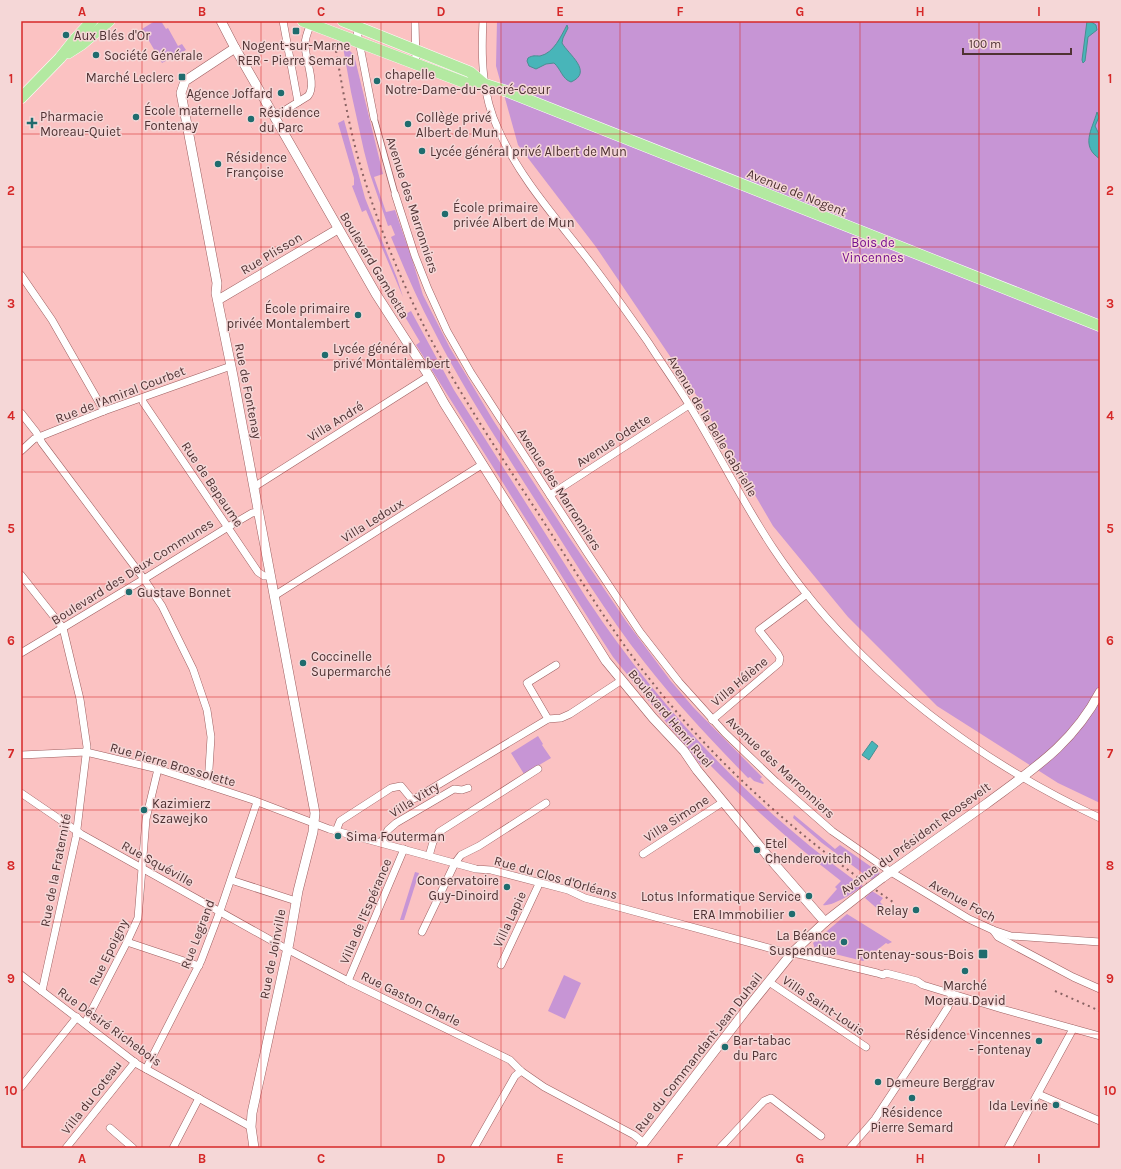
<svg xmlns="http://www.w3.org/2000/svg" width="1121" height="1169" viewBox="0 0 1121 1169" font-family="Karla,sans-serif">
<style>
.green{fill:#c795d5}
.water{fill:#48b5b9;stroke:#4a8e91}
.lines{fill:none;stroke-linecap:round;stroke-linejoin:round}
.pedestrian-casing{stroke:#9e5f60;stroke-width:7}
.minor-casing{stroke:#9e5f60;stroke-width:8}
.tertiary-casing{stroke:#9e5f60;stroke-width:10}
.primary-casing{stroke:#fff;stroke-width:12}
.pedestrian{stroke:#fff;stroke-width:5.5}
.minor{stroke:#fff;stroke-width:7}
.tertiary{stroke:#fff;stroke-width:9}
.primary{stroke:#b3e9a1;stroke-width:11}
.rail{stroke:#886262;stroke-width:2;stroke-dasharray:2 4;stroke-linecap:butt}
.tertiary-bridge-casing{stroke:#9e5f60;stroke-width:10;stroke-linecap:butt}
.tertiary-bridge{stroke:#fff;stroke-width:9}
.grid{fill:none;stroke:#d62828;stroke-width:1;stroke-opacity:0.55}
.poi-dot{fill:#1f6c6e;stroke:#f5d7d7;stroke-width:1.5}
.labels{text-anchor:middle;stroke-width:3;stroke-linejoin:round;paint-order:stroke}
.poi-label{font-size:13px;fill:#4f3233;stroke:#f5d7d7;text-anchor:start}
.street-label{font-size:13px;fill:#4f3233;stroke:#f5d7d7}
.park-label{font-size:13px;fill:#77108f;stroke:#f5d7d7}
.neatline{fill:none;stroke:#d62828;stroke-width:1.5}
.grid-label{font-size:13px;text-anchor:middle;font-weight:bold;fill:#d62828}
</style>
<rect width="100%" height="100%" fill="#fbc2c2"/>
<g class="green">
<path d="M155,21H161L166,29L168,28L178,46L182,44L186,50L162,63L142,29Z"/>
<path d="M497,21H1100V803L1058,783L937,706L848,617L773,526L699,399L596,247L518,145L496,66Z"/>
<path d="M343,47L349,50L354,55L383,174L374,177L386,212L395,210L412,259L423,295L450,348L493,420L571,540L626,621L670,680L693,707L762,777L760,779L764,783L763,784L754,781L750,777L748,778C712,741 677,704 645,663C603,610 569,552 532,495C498,441 462,387 433,329C417,299 404,268 391,237L395,235L391,225L388,226L370,174L364,151L351,92Z"/>
<path d="M344,120L365,198L397,278L403,297L366,210L362,212L352,186L354,185V178L338,123Z"/>
<path d="M411,311L454,390L587,599C661,710 754,809 863,886C855,892 832,907 823,905L837,889L835,887L841,881C793,844 748,804 706,761L701,765L613,657L602,640L416,345L420,342L404,315Z"/>
<path d="M538,736L543,744L542,745L551,758L524,774L511,753Z"/>
<path d="M794,815L835,849L840,845L880,873L872,880L822,843L793,818Z"/>
<path d="M415,872L419,873L404,920H400Z"/>
<path d="M872,891L883,898L880,902L883,905L880,911L865,898Z"/>
<path d="M847,914L892,942L888,944L886,943L863,961L815,949L813,943Z"/>
<path d="M564,975L581,983L565,1019L548,1011Z"/>
</g>
<g class="water">
<path d="M1087,21H1090L1096,25L1097,30L1088,37L1085,61L1083,63L1082,60Z"/>
<path d="M567,25L568,28L563,38L562,43C568,54 594,72 571,82C562,79 561,69 554,63L546,64L536,69L529,66L527,61L528,58C533,55 535,56 540,56C554,53 561,36 567,25Z"/>
<path d="M1097,112L1099,117L1095,126L1100,136V159C1080,146 1092,130 1097,112Z"/>
<path d="M872,741L878,746L869,760L862,755Z"/>
</g>
<g class="lines">
<defs>
<path id="pedestrian" d="M374,118L395,194"/>
<g id="minor">
<path d="M283,21L298,102"/>
<path d="M415,21L416,64"/>
<path d="M483,21C481,58 482,95 498,129C520,179 557,219 590,262C610,288 629,315 648,342C662,364 678,386 691,408C719,454 743,503 773,548C799,587 830,624 863,656C932,724 1013,777 1100,818"/>
<path d="M356,26L374,118"/>
<path d="M274,117L308,96C317,86 305,58 305,45C305,36 309,29 312,21"/>
<path d="M395,194L415,256L428,289L447,331L471,373L588,554L640,632L679,682L725,733L776,782L832,831L891,872L969,919L993,930L1011,936L1100,942"/>
<path d="M21,275L52,320L104,411"/>
<path d="M142,398L143,402L258,572L264,576H271"/>
<path d="M21,413L36,432L42,443L144,579L162,606L193,669L207,710L211,737L208,785"/>
<path d="M21,451L34,439L104,411L231,366"/>
<path d="M254,487L429,376"/>
<path d="M550,495L689,405"/>
<path d="M21,575L63,628L80,699L87,747L76,837L42,991"/>
<path d="M274,596L483,464"/>
<path d="M21,653L144,579L228,527L252,513L258,512"/>
<path d="M548,719L561,718L570,714L622,680"/>
<path d="M712,720L779,663L780,658L778,654L759,630L807,594"/>
<path d="M21,755L86,752L158,769L253,800L329,829L476,869L491,870L568,890L585,898L780,951L803,955L877,973L883,975L886,973L917,981L923,985L1002,1009L1100,1036"/>
<path d="M21,793L81,834L283,947L348,981L510,1060L521,1071L544,1087L634,1135L644,1143"/>
<path d="M336,831L340,821L391,788L401,786L410,797L413,799L416,798L548,719L527,683L556,665"/>
<path d="M381,843L388,830L396,823L454,789L462,790L468,788"/>
<path d="M643,854L723,802"/>
<path d="M429,856L433,842L439,832L538,769"/>
<path d="M231,880L296,901"/>
<path d="M993,930L998,937L1073,977L1100,989"/>
<path d="M422,932L455,863L461,855L479,846L546,803"/>
<path d="M127,942L199,966"/>
<path d="M501,965L539,884"/>
<path d="M21,975L137,1064L251,1127"/>
<path d="M348,981L404,849"/>
<path d="M769,982L866,1047"/>
<path d="M85,1023L127,942L138,918L146,819L158,769"/>
<path d="M146,1069L201,961L220,911L257,802"/>
<path d="M21,1087L77,1017"/>
<path d="M1038,1094L1100,1121"/>
<path d="M110,1128L133,1148"/>
<path d="M66,1148L135,1062"/>
<path d="M173,1148L199,1098"/>
<path d="M474,1148L515,1076L521,1071"/>
<path d="M720,1148L764,1101L771,1098L821,1136"/>
<path d="M850,1148L875,1119L914,1060L948,1007L952,994"/>
<path d="M1008,1148L1073,1029"/>
</g>
<g id="tertiary">
<path d="M221,21L235,48L376,294L429,376L444,403L606,661L653,718L684,751L697,770L771,860L825,922"/>
<path d="M235,48L185,81L181,93L217,283L216,293L233,376L315,813L313,832L298,891L289,943L252,1113L251,1127L254,1148"/>
<path d="M218,300L338,229"/>
<path d="M882,878C917,853 951,829 986,804C1033,769 1072,745 1100,692"/>
<path d="M640,1148L746,1010L792,953L825,922L862,893"/>
</g>
<g id="primary">
<path d="M303,21L466,83L484,84L506,91L1100,326"/>
<path d="M343,21L470,72L484,84"/>
<path d="M68,53L82,44L109,21"/>
<path d="M21,98L60,58L76,38L92,21"/>
</g>
</defs>
<use href="#pedestrian" class="pedestrian-casing"/>
<use href="#minor" class="minor-casing"/>
<use href="#tertiary" class="tertiary-casing"/>
<use href="#primary" class="primary-casing"/>
<use href="#pedestrian" class="pedestrian"/>
<use href="#minor" class="minor"/>
<use href="#tertiary" class="tertiary"/>
<use href="#primary" class="primary"/>
<g class="rail">
<path d="M335,45C342,86 349,128 361,168C378,225 401,281 428,334C461,396 500,455 538,513C576,572 612,633 656,687C723,771 805,842 893,902"/>
<path d="M1055,991L1100,1011"/>
</g>
<defs>
<path id="tertiary-bridge" d="M862,893L882,878"/>
</defs>
<use href="#tertiary-bridge" class="tertiary-bridge-casing"/>
<use href="#tertiary-bridge" class="tertiary-bridge"/>
</g>
<path class="grid" d="M142,21V1148M261,21V1148M381,21V1148M501,21V1148M620,21V1148M740,21V1148M860,21V1148M979,21V1148M21,134H1100M21,247H1100M21,360H1100M21,472H1100M21,584H1100M21,697H1100M21,810H1100M21,922H1100M21,1034H1100"/>
<g class="poi-dot">
<rect x="292" y="27" width="8" height="8" rx="2"/>
<circle cx="66" cy="35" r="4"/>
<circle cx="96" cy="55" r="4"/>
<rect x="178" y="73" width="8" height="8" rx="2"/>
<circle cx="377" cy="81" r="4"/>
<circle cx="281" cy="93" r="4"/>
<circle cx="136" cy="117" r="4"/>
<circle cx="251" cy="119" r="4"/>
<path d="M30 117h4v4h4v4h-4v4h-4v-4h-4v-4h4z"/>
<circle cx="408" cy="124" r="4"/>
<circle cx="422" cy="151" r="4"/>
<circle cx="218" cy="164" r="4"/>
<circle cx="445" cy="214" r="4"/>
<circle cx="358" cy="315" r="4"/>
<circle cx="325" cy="355" r="4"/>
<circle cx="129" cy="592" r="4"/>
<circle cx="303" cy="663" r="4"/>
<circle cx="144" cy="810" r="4"/>
<circle cx="338" cy="836" r="4"/>
<circle cx="757" cy="850" r="4"/>
<circle cx="507" cy="887" r="4"/>
<circle cx="809" cy="896" r="4"/>
<circle cx="916" cy="910" r="4"/>
<circle cx="792" cy="914" r="4"/>
<circle cx="844" cy="942" r="4"/>
<rect x="978" y="949" width="10" height="10" rx="2"/>
<circle cx="965" cy="971" r="4"/>
<circle cx="1039" cy="1041" r="4"/>
<circle cx="725" cy="1047" r="4"/>
<circle cx="878" cy="1082" r="4"/>
<circle cx="912" cy="1098" r="4"/>
<circle cx="1056" cy="1105" r="4"/>
</g>
<g class="labels">
<g class="poi-label">
<text x="74" y="40">Aux Blés d'Or</text>
<text x="296" y="50" text-anchor="middle">Nogent-sur-Marne<tspan x="296" dy="15">RER - Pierre Semard</tspan></text>
<text x="104" y="60">Société Générale</text>
<text x="385" y="79">chapelle<tspan x="385" dy="15">Notre-Dame-du-Sacré-Cœur</tspan></text>
<text x="174" y="82" text-anchor="end">Marché Leclerc</text>
<text x="273" y="98" text-anchor="end">Agence Joffard</text>
<text x="144" y="115">École maternelle<tspan x="144" dy="15">Fontenay</tspan></text>
<text x="259" y="117">Résidence<tspan x="259" dy="15">du Parc</tspan></text>
<text x="40" y="121">Pharmacie<tspan x="40" dy="15">Moreau-Quiet</tspan></text>
<text x="416" y="122">Collège privé<tspan x="416" dy="15">Albert de Mun</tspan></text>
<text x="430" y="156">Lycée général privé Albert de Mun</text>
<text x="226" y="162">Résidence<tspan x="226" dy="15">Françoise</tspan></text>
<text x="453" y="212">École primaire<tspan x="453" dy="15">privée Albert de Mun</tspan></text>
<text x="350" y="313" text-anchor="end">École primaire<tspan x="350" dy="15">privée Montalembert</tspan></text>
<text x="333" y="353">Lycée général<tspan x="333" dy="15">privé Montalembert</tspan></text>
<text x="137" y="597">Gustave Bonnet</text>
<text x="311" y="661">Coccinelle<tspan x="311" dy="15">Supermarché</tspan></text>
<text x="152" y="808">Kazimierz<tspan x="152" dy="15">Szawejko</tspan></text>
<text x="346" y="841">Sima Fouterman</text>
<text x="765" y="848">Etel<tspan x="765" dy="15">Chenderovitch</tspan></text>
<text x="499" y="885" text-anchor="end">Conservatoire<tspan x="499" dy="15">Guy-Dinoird</tspan></text>
<text x="801" y="901" text-anchor="end">Lotus Informatique Service</text>
<text x="908" y="915" text-anchor="end">Relay</text>
<text x="784" y="919" text-anchor="end">ERA Immobilier</text>
<text x="836" y="940" text-anchor="end">La Béance<tspan x="836" dy="15">Suspendue</tspan></text>
<text x="974" y="959" text-anchor="end">Fontenay-sous-Bois</text>
<text x="965" y="990" text-anchor="middle">Marché<tspan x="965" dy="15">Moreau David</tspan></text>
<text x="1031" y="1039" text-anchor="end">Résidence Vincennes<tspan x="1031" dy="15">- Fontenay</tspan></text>
<text x="733" y="1045">Bar-tabac<tspan x="733" dy="15">du Parc</tspan></text>
<text x="886" y="1087">Demeure Berggrav</text>
<text x="1048" y="1110" text-anchor="end">Ida Levine</text>
<text x="912" y="1117" text-anchor="middle">Résidence<tspan x="912" dy="15">Pierre Semard</tspan></text>
</g>
<g class="street-label">
<text transform="translate(797 192) rotate(22)" y="5">Avenue de Nogent</text>
<text transform="translate(413 205) rotate(72)" y="5">Avenue des Marronniers</text>
<text transform="translate(271 253) rotate(-31)" y="5">Rue Plisson</text>
<text transform="translate(375 265) rotate(59)" y="5">Boulevard Gambetta</text>
<text transform="translate(249 391) rotate(79)" y="5">Rue de Fontenay</text>
<text transform="translate(120 394) rotate(-21)" y="5">Rue de l'Amiral Courbet</text>
<text transform="translate(335 421) rotate(-32)" y="5">Villa André</text>
<text transform="translate(713 426) rotate(59)" y="5">Avenue de la Belle Gabrielle</text>
<text transform="translate(613 440) rotate(-33)" y="5">Avenue Odette</text>
<text transform="translate(213 484) rotate(56)" y="5">Rue de Bapaume</text>
<text transform="translate(560 489) rotate(57)" y="5">Avenue des Marronniers</text>
<text transform="translate(372 520) rotate(-32)" y="5">Villa Ledoux</text>
<text transform="translate(132 571) rotate(-32)" y="5">Boulevard des Deux Communes</text>
<text transform="translate(739 681) rotate(-40)" y="5">Villa Hélène</text>
<text transform="translate(671 718) rotate(50)" y="5">Boulevard Henri Ruel</text>
<text transform="translate(173 764) rotate(16)" y="5">Rue Pierre Brossolette</text>
<text transform="translate(781 767) rotate(43)" y="5">Avenue des Marronniers</text>
<text transform="translate(414 799) rotate(-32)" y="5">Villa Vitry</text>
<text transform="translate(676 818) rotate(-33)" y="5">Villa Simone</text>
<text transform="translate(915 838) rotate(-36)" y="5">Avenue du Président Roosevelt</text>
<text transform="translate(158 863) rotate(29)" y="5">Rue Squéville</text>
<text transform="translate(55 870) rotate(-79)" y="5">Rue de la Fraternité</text>
<text transform="translate(556 877) rotate(16)" y="5">Rue du Clos d'Orléans</text>
<text transform="translate(963 900) rotate(29)" y="5">Avenue Foch</text>
<text transform="translate(365 911) rotate(-67)" y="5">Villa de l'Espérance</text>
<text transform="translate(509 919) rotate(-65)" y="5">Villa Lapie</text>
<text transform="translate(197 934) rotate(-69)" y="5">Rue Legrand</text>
<text transform="translate(108 952) rotate(-64)" y="5">Rue Epoigny</text>
<text transform="translate(272 954) rotate(-79)" y="5">Rue de Joinville</text>
<text transform="translate(411 998) rotate(26)" y="5">Rue Gaston Charle</text>
<text transform="translate(824 1005) rotate(34)" y="5">Villa Saint-Louis</text>
<text transform="translate(110 1026) rotate(36)" y="5">Rue Désiré Richebois</text>
<text transform="translate(698 1052) rotate(-52)" y="5">Rue du Commandant Jean Duhail</text>
<text transform="translate(91 1097) rotate(-52)" y="5">Villa du Coteau</text>
</g>
<g class="park-label">
<text x="873" y="247">Bois de<tspan x="873" dy="15">Vincennes</tspan></text>
</g>
</g>
<rect width="1121" height="1169" fill="none" stroke="#f5d7d7" stroke-width="44"/>
<path d="M963 48v6h108v-6" fill="none" stroke="#4f3233" stroke-width="2"/>
<text x="969" y="48" font-size="12" fill="#4f3233" stroke="#f5d7d7" stroke-width="3" paint-order="stroke">100 m</text>
<rect x="22" y="22" width="1077" height="1125" class="neatline"/>
<g class="grid-label">
<text x="82" y="16">A</text>
<text x="202" y="16">B</text>
<text x="321" y="16">C</text>
<text x="441" y="16">D</text>
<text x="560" y="16">E</text>
<text x="680" y="16">F</text>
<text x="800" y="16">G</text>
<text x="920" y="16">H</text>
<text x="1039" y="16">I</text>
<text x="11" y="83">1</text>
<text x="1110" y="83">1</text>
<text x="11" y="195">2</text>
<text x="1110" y="195">2</text>
<text x="11" y="308">3</text>
<text x="1110" y="308">3</text>
<text x="11" y="420">4</text>
<text x="1110" y="420">4</text>
<text x="11" y="533">5</text>
<text x="1110" y="533">5</text>
<text x="11" y="645">6</text>
<text x="1110" y="645">6</text>
<text x="11" y="758">7</text>
<text x="1110" y="758">7</text>
<text x="11" y="870">8</text>
<text x="1110" y="870">8</text>
<text x="11" y="983">9</text>
<text x="1110" y="983">9</text>
<text x="11" y="1095">10</text>
<text x="1110" y="1095">10</text>
<text x="82" y="1163">A</text>
<text x="202" y="1163">B</text>
<text x="321" y="1163">C</text>
<text x="441" y="1163">D</text>
<text x="560" y="1163">E</text>
<text x="680" y="1163">F</text>
<text x="800" y="1163">G</text>
<text x="920" y="1163">H</text>
<text x="1039" y="1163">I</text>
</g>
</svg>
